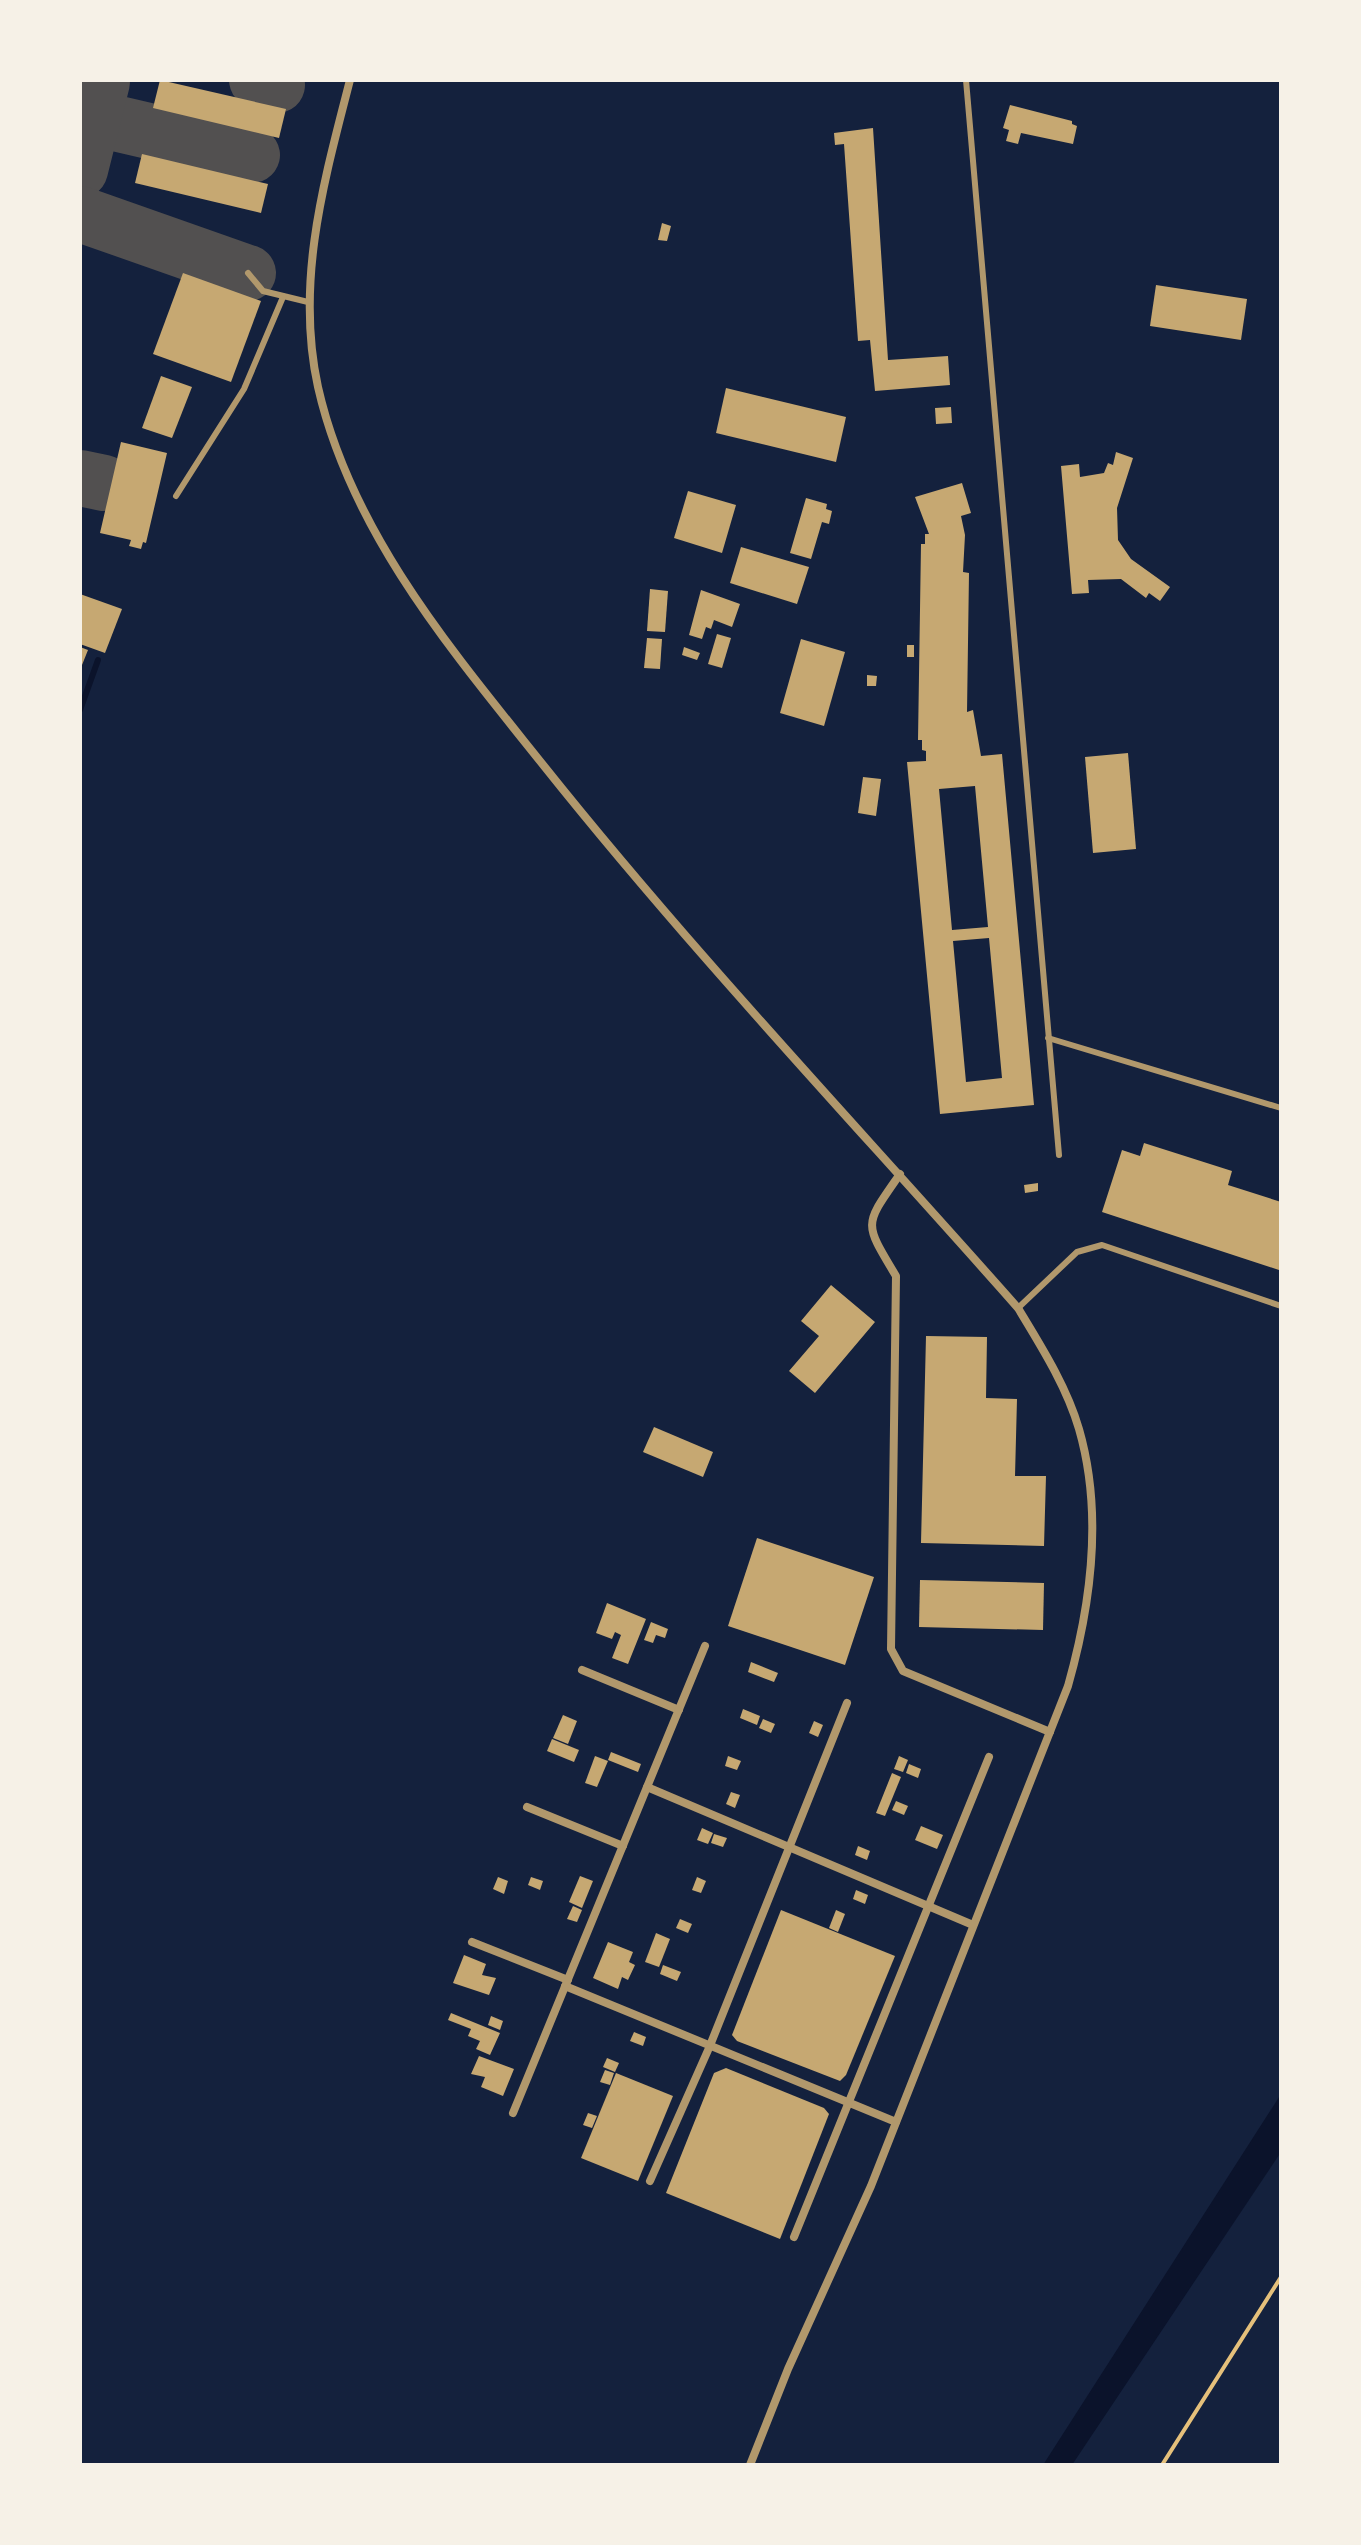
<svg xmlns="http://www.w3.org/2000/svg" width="1361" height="2545" viewBox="0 0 1361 2545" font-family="'Fira Sans Condensed',sans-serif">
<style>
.water{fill:#0b132b}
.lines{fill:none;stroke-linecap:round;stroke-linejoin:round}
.stream{stroke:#0b132b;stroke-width:6}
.taxiway{stroke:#525050;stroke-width:56}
.building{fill:#c6a872;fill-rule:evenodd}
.path{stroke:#e5c07b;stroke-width:4}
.service{stroke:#b1986c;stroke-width:6}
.minor{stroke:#b1986c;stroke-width:8}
</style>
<rect width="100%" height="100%" fill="#14213d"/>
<path class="water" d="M1281,2094V2152L1072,2465H1043Z"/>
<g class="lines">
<path class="stream" d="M80,710L98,660"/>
<g class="taxiway">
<path d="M257,80L277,85"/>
<path d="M93,118L252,155"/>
<path d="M80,170L102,82"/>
<path d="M80,214L248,273"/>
<path d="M80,478L104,483"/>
</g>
</g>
<g class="building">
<path d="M160,80L286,109L279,138L153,108Z"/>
<path d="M1010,105L1072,121V124L1077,126L1073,144L1021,133L1018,144L1006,141L1009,130L1003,128Z"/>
<path d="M873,128L888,360L948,356L950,385L875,391L870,340L858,341L844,144L835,145L834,133Z"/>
<path d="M142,154L268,184L261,213L135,183Z"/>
<path d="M662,223L671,226L667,241L658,240Z"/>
<path d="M183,273L261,301L231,382L153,354Z"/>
<path d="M1156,285L1247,299L1241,340L1150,326Z"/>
<path d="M161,376L192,387L172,438L142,428Z"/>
<path d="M726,388L846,417L836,462L716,433Z"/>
<path d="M951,407L952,423L936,424L935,408Z"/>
<path d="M121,442L167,453L146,543L143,542L141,549L129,546L131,540L100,533Z"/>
<path d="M1116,452L1133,458L1117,508L1118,540L1131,559L1170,587L1160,601L1149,593L1146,598L1121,579L1088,580L1089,593L1072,594L1061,466L1079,464L1080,477L1104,473L1108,463L1113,465Z"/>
<path d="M962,483L971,513L961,516L965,535L963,572L969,573L967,712L973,710L981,756L1002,754L1034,1105L940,1114L907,762L926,761V751L922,750V740H918L921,544H925V534H929L915,497ZM975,786L988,927L952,930L939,789ZM989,938L1002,1078L966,1082L953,941Z"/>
<path d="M688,491L736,505L722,553L674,538Z"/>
<path d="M806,498L827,504L826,509L832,511L829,524L822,522L811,559L790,553Z"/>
<path d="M741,547L809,567L797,604L730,583Z"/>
<path d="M650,589L668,591L665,632L647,631Z"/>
<path d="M701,590L740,604L732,627L714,620L711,629L706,627L702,639L689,635Z"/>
<path d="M80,594L122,609L105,653L80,644Z"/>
<path d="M717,634L731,638L722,668L708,664Z"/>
<path d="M647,638L662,639L660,669L644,668Z"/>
<path d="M801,639L845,652L824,726L780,713Z"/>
<rect x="907" y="645" width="7" height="12"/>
<path d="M80,647L88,650L80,670Z"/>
<path d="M684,647L700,653L697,660L682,655Z"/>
<path d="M867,675L877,676L876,686H867Z"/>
<path d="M1128,753L1136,849L1093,853L1085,757Z"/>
<path d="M863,777L881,779L876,816L858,813Z"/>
<path d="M1144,1143L1232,1171L1228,1185L1281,1202L1279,1270L1102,1212L1122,1150L1140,1156Z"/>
<path d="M1038,1183V1191L1025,1193L1024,1185Z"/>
<path d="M831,1285L875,1322L815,1393L789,1371L819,1336L801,1321Z"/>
<path d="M926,1336L987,1337L986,1398L1017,1399L1015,1476H1046L1044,1546L921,1543Z"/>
<path d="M654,1427L713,1452L703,1477L643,1452Z"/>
<path d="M757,1538L874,1577L845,1665L728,1626Z"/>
<path d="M920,1580L1044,1583L1043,1630L919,1627Z"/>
<path d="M607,1603L646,1619L628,1664L612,1658L621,1635L615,1632L612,1639L596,1633Z"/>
<path d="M651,1622L668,1629L665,1638L656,1635L653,1643L644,1640Z"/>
<path d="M751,1662L778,1673L774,1682L748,1672Z"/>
<path d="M743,1709L760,1716L757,1725L740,1718Z"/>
<path d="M563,1715L577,1721L568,1744L553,1738Z"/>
<path d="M763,1719L775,1724L771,1733L759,1728Z"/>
<path d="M814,1721L823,1725L818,1737L809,1733Z"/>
<path d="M552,1739L579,1750L574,1762L547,1751Z"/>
<path d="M611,1752L641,1764L638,1772L608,1760Z"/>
<path d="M595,1756L608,1761L597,1787L585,1783Z"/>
<path d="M728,1756L741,1761L737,1770L725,1766Z"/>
<path d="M899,1756L908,1760L903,1772L894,1769Z"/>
<path d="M909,1764L921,1769L918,1778L906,1773Z"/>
<path d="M892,1773L901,1777L885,1816L876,1813Z"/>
<path d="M731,1792L740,1795L735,1808L726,1804Z"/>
<path d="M896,1801L908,1806L904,1815L892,1810Z"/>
<path d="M921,1826L943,1835L937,1849L915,1840Z"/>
<path d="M702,1828L713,1833L708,1844L697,1840Z"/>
<path d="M714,1834L727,1838L723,1847L711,1843Z"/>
<path d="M858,1846L870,1851L867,1860L855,1855Z"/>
<path d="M580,1876L593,1881L582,1908L569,1902Z"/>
<path d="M498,1877L508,1881L504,1894L493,1889Z"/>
<path d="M531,1877L543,1881L540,1890L528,1885Z"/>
<path d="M697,1877L706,1881L701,1893L692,1890Z"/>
<path d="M856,1890L868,1895L865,1904L853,1899Z"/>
<path d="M573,1906L582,1910L577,1922L567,1919Z"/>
<path d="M781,1910L895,1956L846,2075L840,2081L737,2041L732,2035Z"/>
<path d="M836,1910L845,1914L838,1932L829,1928Z"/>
<path d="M680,1919L692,1924L688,1933L676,1928Z"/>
<path d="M656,1933L670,1939L659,1967L645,1962Z"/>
<path d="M608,1942L633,1952L629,1962L635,1965L628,1980L622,1977L618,1989L593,1978Z"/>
<path d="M464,1955L486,1964L482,1975L496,1978L489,1995L453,1983Z"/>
<path d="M663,1965L681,1972L677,1981L660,1974Z"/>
<path d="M451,2013L500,2033L490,2055L476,2049L480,2041L468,2036L471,2029L448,2020Z"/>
<path d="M491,2016L503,2021L500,2030L488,2025Z"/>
<path d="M634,2032L646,2037L643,2046L630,2041Z"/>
<path d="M479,2056L514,2069L503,2096L481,2087L485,2077L471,2074Z"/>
<path d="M607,2058L619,2063L615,2072L603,2067Z"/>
<path d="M726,2068L824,2108L829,2114L780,2239L666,2193L714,2073Z"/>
<path d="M605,2070L614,2073L610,2085L600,2082Z"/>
<path d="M616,2073L673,2096L638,2181L581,2158Z"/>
<path d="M588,2113L597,2116L592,2128L583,2125Z"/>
</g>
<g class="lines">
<path class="path" d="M1162,2465L1281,2277"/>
<g class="service">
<path d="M966,80L1059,1155"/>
<path d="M248,273L263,291L308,302"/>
<path d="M176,496L244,389L283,297"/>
<path d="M1048,1038L1281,1108"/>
<path d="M1018,1308L1077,1252L1102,1245L1281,1306"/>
</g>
<g class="minor">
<path d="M350,80C324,181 295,282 318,387C351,533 453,652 544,766C694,954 859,1128 1018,1308C1041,1346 1067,1387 1079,1429C1103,1512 1091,1605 1068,1686L871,2186L788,2369L750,2465"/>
<path d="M900,1174C864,1226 863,1221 896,1276L891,1649L903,1671L1050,1732"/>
<path d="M582,1670L679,1710"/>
<path d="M647,1787L973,1925"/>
<path d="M527,1807L623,1846"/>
<path d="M472,1942L568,1980"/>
<path d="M565,1986L896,2122"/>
<path d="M513,2113L705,1646"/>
<path d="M650,2181L709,2048L847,1703"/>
<path d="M794,2237L989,1757"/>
</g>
</g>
<rect width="1361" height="2545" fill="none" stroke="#f6f1e7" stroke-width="164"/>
</svg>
